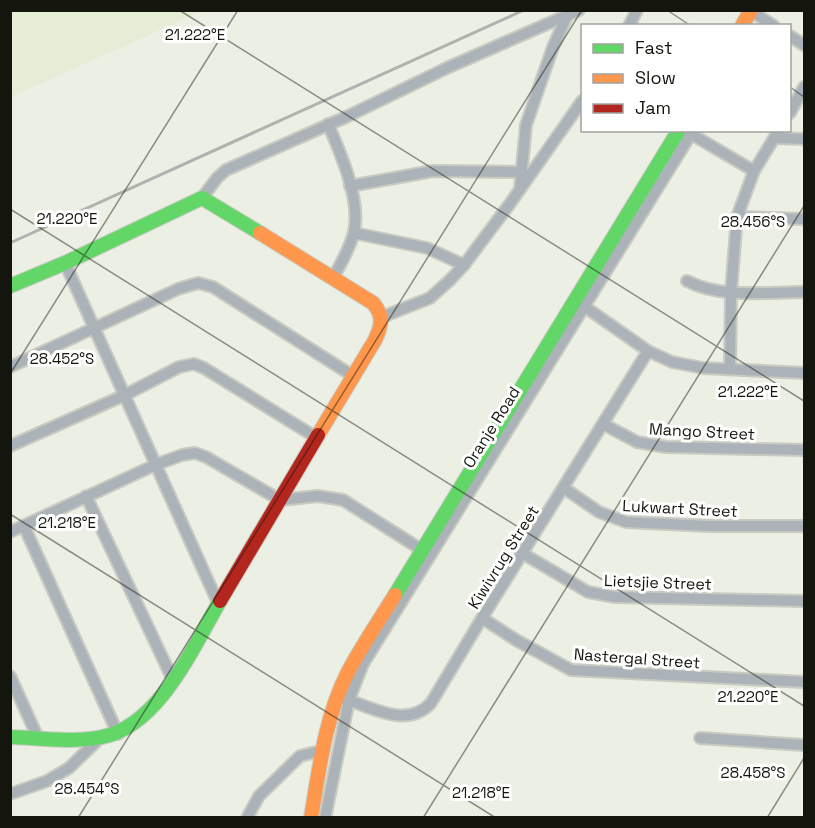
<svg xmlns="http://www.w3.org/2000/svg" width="815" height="828" viewBox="0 0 815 828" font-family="'Space Grotesk',sans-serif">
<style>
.built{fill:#e6edd6}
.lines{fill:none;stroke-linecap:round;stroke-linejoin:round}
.street-casing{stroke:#c9cbc2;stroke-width:14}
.fast-casing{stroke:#c9cbc2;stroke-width:16}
.slow-casing{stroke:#c9cbc2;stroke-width:16}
.jam-casing{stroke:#c9cbc2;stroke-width:16}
.street{stroke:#abb3b8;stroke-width:10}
.fast{stroke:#63d668;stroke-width:14}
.slow{stroke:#ff974d;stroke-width:14}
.jam{stroke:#b3261e;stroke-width:14}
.rail{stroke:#afb3af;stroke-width:3}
.ticks{fill:none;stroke:#14160e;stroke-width:1.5;stroke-opacity:0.45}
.labels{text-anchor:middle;stroke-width:6;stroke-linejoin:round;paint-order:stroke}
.street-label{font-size:16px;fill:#14160e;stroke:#fff}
.ticks-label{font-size:15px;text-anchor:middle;fill:#14160e;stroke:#fff;stroke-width:6;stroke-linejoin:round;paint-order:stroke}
</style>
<rect width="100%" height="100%" fill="#ecefe3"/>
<path class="built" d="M11,10H202V11L11,97Z"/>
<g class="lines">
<defs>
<g id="street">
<path d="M751,11L774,26"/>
<path d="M629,26L637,10"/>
<path d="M790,36L804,45"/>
<path d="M790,113L804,87"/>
<path d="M328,124C341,154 361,200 354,232C350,249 341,263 333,278"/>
<path d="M775,138L804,139"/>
<path d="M350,186L433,171L521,172"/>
<path d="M520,189L526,125L553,47L567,16"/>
<path d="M202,198L217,178L226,170L346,117L449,67L579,10"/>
<path d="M737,217L804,219"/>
<path d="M354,233L427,248L464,265"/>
<path d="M65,263L218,603"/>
<path d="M687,281C722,299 766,292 804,292"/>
<path d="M578,302L648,351L672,362L703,368L804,373"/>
<path d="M382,317L430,298L450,280L464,265L509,205L582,101"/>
<path d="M10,367L178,289L198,283L213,287L353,376"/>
<path d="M730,368L731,292L737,217L754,171L779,130"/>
<path d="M603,424L637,442L666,447L804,450"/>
<path d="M10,446L125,395L179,367L194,364L204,368L317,438"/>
<path d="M564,488L599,512L626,522L709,526H804"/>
<path d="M86,496L173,680"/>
<path d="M24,526L118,734"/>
<path d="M10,532L155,465L182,455L195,453L206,457L280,500L318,496L343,500L422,550"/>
<path d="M522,553L588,592L615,597L804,601"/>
<path d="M482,618L516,640L571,670L804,682"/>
<path d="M10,676L38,738"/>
<path d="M342,698C370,706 406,730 431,703L482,618L648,351"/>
<path d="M700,738L804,745"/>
<path d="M10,794L47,781L69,768L99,739"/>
<path d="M247,818L259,796L300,756L324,750"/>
<path d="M325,818L349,700L363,664L691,134L754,171"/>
</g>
<g id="fast">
<path d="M10,286L65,263L202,198L260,233"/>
<path d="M395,595L679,130"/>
<path d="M10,737C40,738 73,743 102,737C159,726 193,647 220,601"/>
</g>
<g id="slow">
<path d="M742,26L751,10"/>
<path d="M260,233L373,303C384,316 382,325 375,340L318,435"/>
<path d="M311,818C319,770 325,718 347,674C361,647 379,621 395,595"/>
</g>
<path id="jam" d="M220,601L318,435"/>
</defs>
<use href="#street" class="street-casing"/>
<use href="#fast" class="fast-casing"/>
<use href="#slow" class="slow-casing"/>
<use href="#jam" class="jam-casing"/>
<use href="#street" class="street"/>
<use href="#fast" class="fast"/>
<use href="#slow" class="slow"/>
<use href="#jam" class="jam"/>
<path class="rail" d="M10,243L524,10"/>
</g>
<path class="ticks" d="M179,10L804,401M667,10L691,26M790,87L804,97M10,209L804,706M10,374L238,10M10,514L496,818M78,818L582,10M423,818L804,206M767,818L804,758"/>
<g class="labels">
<g class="street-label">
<text transform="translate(491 427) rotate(-58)" y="6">Oranje Road</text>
<text transform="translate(702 431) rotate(3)" y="6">Mango Street</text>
<text transform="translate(680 508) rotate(3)" y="6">Lukwart Street</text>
<text transform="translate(503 557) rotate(-58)" y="6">Kiwivrug Street</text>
<text transform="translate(658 582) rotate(2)" y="6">Lietsjie Street</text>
<text transform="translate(637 658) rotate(4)" y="6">Nastergal Street</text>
</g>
</g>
<g class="ticks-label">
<text x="195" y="40">21.222°E</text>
<text x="67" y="224">21.220°E</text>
<text x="753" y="227">28.456°S</text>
<text x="62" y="364">28.452°S</text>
<text x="748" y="397">21.222°E</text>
<text x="67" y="528">21.218°E</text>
<text x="748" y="702">21.220°E</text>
<text x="753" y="778">28.458°S</text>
<text x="87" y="794">28.454°S</text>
<text x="481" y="798">21.218°E</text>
</g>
<rect width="815" height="828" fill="none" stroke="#14160e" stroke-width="24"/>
<rect x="581" y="24" width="210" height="108" fill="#ffffff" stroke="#a1a29f" stroke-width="1.5"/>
<rect x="593" y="44" width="30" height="9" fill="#63d668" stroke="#a1a29f" stroke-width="1.5"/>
<text x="635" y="54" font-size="18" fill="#14160e">Fast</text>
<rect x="593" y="74" width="30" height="9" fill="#ff974d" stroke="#a1a29f" stroke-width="1.5"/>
<text x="635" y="84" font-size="18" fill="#14160e">Slow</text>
<rect x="593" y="104" width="30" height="9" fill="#b3261e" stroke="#a1a29f" stroke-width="1.5"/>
<text x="635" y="114" font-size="18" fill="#14160e">Jam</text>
</svg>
